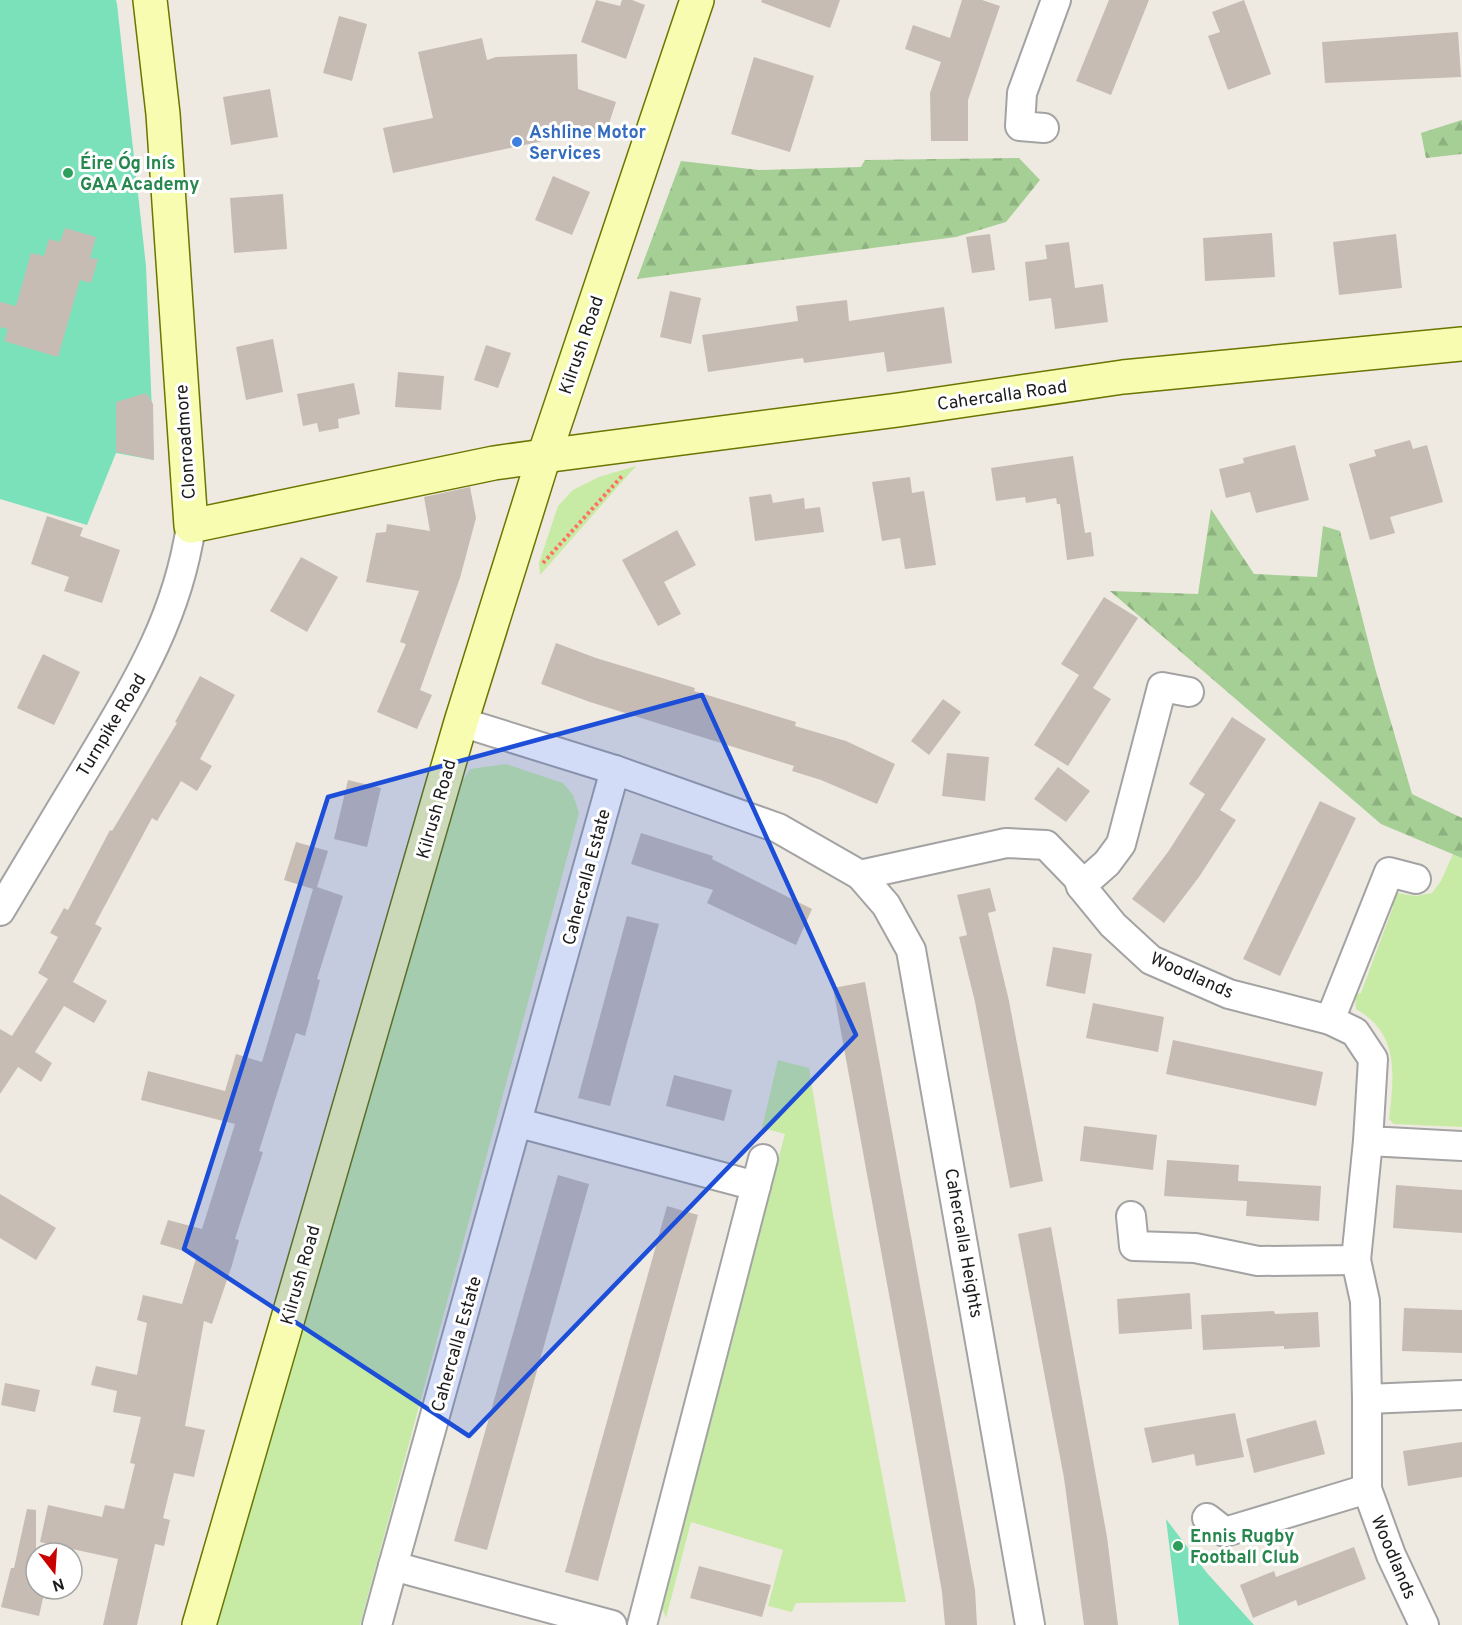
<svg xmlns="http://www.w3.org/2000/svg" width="1462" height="1625" viewBox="0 0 1462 1625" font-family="Overpass,sans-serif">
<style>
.grass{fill:#c7eba4}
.forest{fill:url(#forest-firs)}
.pitch{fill:#7be1ba}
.building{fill:#c6bcb4}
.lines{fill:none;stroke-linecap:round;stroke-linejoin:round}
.street-casing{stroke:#a3a3a3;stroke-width:32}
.secondary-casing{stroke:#697600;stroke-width:36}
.path{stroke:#ff7161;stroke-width:4;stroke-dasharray:3 3;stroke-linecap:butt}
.street{stroke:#fff;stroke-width:28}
.secondary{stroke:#f8fcb1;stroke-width:33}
.marked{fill:#1d4ed8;fill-opacity:0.2;stroke:#1d4ed8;stroke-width:4.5;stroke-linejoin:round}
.shop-dot{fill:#3f7fe0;stroke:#fff;stroke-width:2}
.leisure-dot{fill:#2e9e5b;stroke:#fff;stroke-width:2}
.labels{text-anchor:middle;stroke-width:6;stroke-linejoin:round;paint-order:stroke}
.shop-label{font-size:18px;font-weight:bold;fill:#366cbe;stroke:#fff;text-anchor:start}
.leisure-label{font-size:18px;font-weight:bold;fill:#27864d;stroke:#fff;text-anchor:start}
.street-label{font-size:18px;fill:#1c1c1c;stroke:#fff}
</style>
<defs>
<pattern id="forest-firs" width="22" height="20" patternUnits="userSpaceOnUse" patternTransform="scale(1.5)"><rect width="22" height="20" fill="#a5cf94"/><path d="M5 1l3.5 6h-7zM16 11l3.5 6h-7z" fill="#8db17f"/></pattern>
</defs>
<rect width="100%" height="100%" fill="#eeeae1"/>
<g class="grass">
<path d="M636,466L540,575L539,563L558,506L573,490L599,477Z"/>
<path d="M506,764L563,783L573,795L579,813L360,1625H215L462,782L470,769Z"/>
<path d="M1453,854L1462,858V1127L1394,1124L1389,1119C1394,1075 1400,1034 1356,1009L1355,995L1361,993L1393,907L1388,896L1390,892L1416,896L1432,893L1441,881Z"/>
<path d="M778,1060L809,1068L833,1215L906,1602L796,1603L792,1612L768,1606L783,1550L691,1522L666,1618L660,1603L661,1594L785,1134L762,1128Z"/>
</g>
<g class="forest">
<path d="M1462,120V154L1426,158L1421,133Z"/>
<path d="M1019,158L1040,180L1006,222L956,237L637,279L681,161L759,170L861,167L865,160Z"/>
<path d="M1211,509L1254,574L1317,577L1323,526L1340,531L1375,668L1412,794L1462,818V858L1381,824L1110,591L1198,594Z"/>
</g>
<g class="pitch">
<path d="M0,0H116L117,4L146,266L154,460L116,453L87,525L0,499Z"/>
<path d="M1166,1519L1207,1573L1254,1625H1179Z"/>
</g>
<g class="building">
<path d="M596,0L620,6L622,0H632L645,5L626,59L581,42Z"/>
<path d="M762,0H840L830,28L761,2Z"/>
<path d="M962,0H982L1000,6L968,100V141H931L930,93L941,62L905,49L913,25L950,38Z"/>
<path d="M1109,0H1149L1111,95L1076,81Z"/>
<path d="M1244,0L1271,74L1228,90L1208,36L1220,32L1212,12Z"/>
<path d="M339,16L367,24L352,81L323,73Z"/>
<path d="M1458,32L1461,77L1325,83L1322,42Z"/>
<path d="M482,38L487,60L496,57L577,54L578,89L616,102L604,139L580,133L393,173L383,128L433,118L418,52Z"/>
<path d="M754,57L814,76L790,152L731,134Z"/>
<path d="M270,89L278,137L231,145L223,97Z"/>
<path d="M553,176L590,192L572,235L535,220Z"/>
<path d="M283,194L287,249L234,253L230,198Z"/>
<path d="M65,228L96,237L90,258L98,259L91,283L80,280L58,357L4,341L8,329L0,327V302L16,306L31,253L44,256L49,239L60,242Z"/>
<path d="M1272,233L1275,277L1205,281L1203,238Z"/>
<path d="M990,234L995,270L972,273L966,237Z"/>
<path d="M1396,234L1402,288L1339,295L1333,242Z"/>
<path d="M1069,242L1075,288L1103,284L1108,322L1055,329L1051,298L1029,301L1025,262L1047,259L1045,245Z"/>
<path d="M670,291L701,298L691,344L660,337Z"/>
<path d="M847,300L849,321L944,307L952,363L887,372L884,352L804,363L803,358L708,372L702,335L798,321L796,306Z"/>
<path d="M273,339L283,392L246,400L236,347Z"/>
<path d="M486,345L511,353L498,388L474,380Z"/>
<path d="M398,372L444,376L441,410L395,407Z"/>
<path d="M354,383L360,414L338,419L339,428L319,432L317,423L303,426L297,394Z"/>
<path d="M146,393L153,404L154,460L116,452V402Z"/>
<path d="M1410,440L1413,449L1427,445L1443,502L1390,517L1395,533L1370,540L1349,464L1376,456L1374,450Z"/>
<path d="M1295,445L1309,500L1256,513L1250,492L1226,498L1219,469L1244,463L1243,458Z"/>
<path d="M1073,456L1085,533L1091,532L1094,556L1067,560L1060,504H1057L1056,498L1026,503L1025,497L996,501L991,468Z"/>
<path d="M910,477L912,493L924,491L936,565L905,569L900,538L882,541L872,482Z"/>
<path d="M470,487L476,518L460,578L420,690L432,695L417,729L377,712L406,644L400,642L419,591L366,582L376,533L386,532L387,524L430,531L424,497Z"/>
<path d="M771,494L773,503L804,498L805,509L820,507L824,532L755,541L749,497Z"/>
<path d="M47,516L83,528L80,536L120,550L102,603L64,591L69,577L31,564Z"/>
<path d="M677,530L696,565L664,582L681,614L658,626L622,560Z"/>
<path d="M301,557L338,577L307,632L270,611Z"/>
<path d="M1104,597L1138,618L1093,688L1111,699L1068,766L1034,745L1079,675L1061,664Z"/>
<path d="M556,643L596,658L695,688L694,691L796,722L795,726L846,741L895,764L877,804L821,780L792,771L794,766L590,702L541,684Z"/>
<path d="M43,654L80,672L54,725L17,708Z"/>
<path d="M200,676L235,695L200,759L212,766L197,791L181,781L157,821L152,818L95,924L102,928L73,982L107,1001L94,1023L64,1006L35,1052L52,1063L41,1082L18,1067L0,1094V1029L12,1036L48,979L38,973L58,937L50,933L64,908L68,910L110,830L112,831L177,723L175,722Z"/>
<path d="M943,699L961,712L929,755L911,741Z"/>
<path d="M1232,717L1266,739L1220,810L1236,820L1199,877L1164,923L1132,899L1168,852L1205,794L1189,784Z"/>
<path d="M947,753L989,757L985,801L942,796Z"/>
<path d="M1058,767L1090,791L1066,822L1034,799Z"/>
<path d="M348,780L381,788L367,847L334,839Z"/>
<path d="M1320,801L1356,818L1280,976L1243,959Z"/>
<path d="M641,833L713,856L712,859L812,909L796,945L707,903L713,890L631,864Z"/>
<path d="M296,842L328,851L317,887L343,896L317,979L320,980L305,1036L296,1033L259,1151L263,1152L235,1239L239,1240L232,1265L212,1324L204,1321L185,1426L205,1430L194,1477L174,1473L163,1518L170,1520L164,1546L155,1544L137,1625H103L118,1559L40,1542L48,1505L102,1517L105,1505L124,1509L135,1464L130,1463L141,1417L113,1412L117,1391L91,1385L96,1366L137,1375L147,1323L137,1320L143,1295L182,1304L197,1255L160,1244L168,1220L202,1229L235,1124L141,1100L148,1071L225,1091L236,1054L262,1062L313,889L284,880Z"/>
<path d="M990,888L996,911L988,913L1009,1001L1043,1181L1010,1188L975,1002L959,937L967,935L957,895Z"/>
<path d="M627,916L659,924L610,1106L578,1098Z"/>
<path d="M1053,947L1092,954L1085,994L1046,986Z"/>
<path d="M865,982L975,1590L977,1625H945L942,1592L911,1415L833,988Z"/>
<path d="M1093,1003L1164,1017L1158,1052L1086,1038Z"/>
<path d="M1173,1040L1323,1072L1316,1106L1166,1074Z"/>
<path d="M674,1075L732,1090L724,1121L666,1106Z"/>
<path d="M1084,1126L1157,1135L1153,1170L1080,1161Z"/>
<path d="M1167,1160L1239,1165L1238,1181L1321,1186L1319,1221L1246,1216L1247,1201L1164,1196Z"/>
<path d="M558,1175L589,1184L487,1550L454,1541Z"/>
<path d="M1396,1185L1462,1190V1233L1393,1228Z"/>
<path d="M0,1194L56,1228L36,1260L0,1238Z"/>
<path d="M667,1206L698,1215L598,1581L565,1572Z"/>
<path d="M1051,1227L1107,1537L1118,1625H1084L1064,1478L1018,1234Z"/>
<path d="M1190,1293L1192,1329L1119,1334L1117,1299Z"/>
<path d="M1404,1308L1462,1310V1353L1402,1351Z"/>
<path d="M1274,1311L1275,1314L1318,1312L1320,1347L1284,1349V1346L1203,1350L1201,1315Z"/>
<path d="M5,1383L40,1390L35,1412L1,1405Z"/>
<path d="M1235,1413L1244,1457L1196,1466L1194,1454L1152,1463L1144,1428Z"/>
<path d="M1316,1420L1325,1454L1254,1473L1246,1439Z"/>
<path d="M1462,1442V1477L1408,1486L1403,1451Z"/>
<path d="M27,1509L36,1510V1589H45L39,1616L1,1607L11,1568H14Z"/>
<path d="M1354,1547L1366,1579L1298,1606L1296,1600L1253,1618L1240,1585L1274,1571L1276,1577Z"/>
<path d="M699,1566L771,1585L762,1617L690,1598Z"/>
</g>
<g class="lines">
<defs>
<g id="street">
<path d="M1044,128L1020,126L1022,93L1056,0"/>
<path d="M1189,692L1162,687L1121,844L1107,863L1081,886L1113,925L1151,960L1229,994L1330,1020L1389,872L1416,879"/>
<path d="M461,722L615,770L778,828L860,875L886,905L911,950L1030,1625"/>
<path d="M860,875L1006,843L1046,845L1078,878L1081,886"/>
<path d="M0,911C30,861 59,812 89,763C136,684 177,619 191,526"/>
<path d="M1330,1020L1355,1032L1373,1059L1368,1141L1462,1146"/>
<path d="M519,1123L756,1186"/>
<path d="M1131,1216L1134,1246L1195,1248L1258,1261L1356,1260L1368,1141"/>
<path d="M1356,1260L1365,1301L1367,1399L1462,1395"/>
<path d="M1367,1399V1489L1391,1555L1424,1625"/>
<path d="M1207,1518L1225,1532L1367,1489"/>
<path d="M377,1625L393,1566"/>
<path d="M612,1625L393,1566L615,770"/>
<path d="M642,1625L763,1159"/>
</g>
<g id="secondary">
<path d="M150,0L163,114L191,526L494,463L544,456L898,410L1123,377L1462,344"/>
<path d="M199,1625L461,722L544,456L697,0"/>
</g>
</defs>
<use href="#street" class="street-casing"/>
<use href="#secondary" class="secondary-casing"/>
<path class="path" d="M543,563L623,475"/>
<use href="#street" class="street"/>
<use href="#secondary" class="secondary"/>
</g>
<path class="marked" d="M702,695L856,1035L469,1436L184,1249L328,797Z"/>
<circle class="shop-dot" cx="517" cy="142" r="6"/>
<g class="leisure-dot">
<circle cx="68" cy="173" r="6"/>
<circle cx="1178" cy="1546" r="6"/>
</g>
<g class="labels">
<g class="shop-label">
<text x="529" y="138">Ashline Motor<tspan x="529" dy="21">Services</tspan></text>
</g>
<g class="leisure-label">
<text x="80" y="169">Éire Óg Inís<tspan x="80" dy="21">GAA Academy</tspan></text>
<text x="1190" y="1542">Ennis Rugby<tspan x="1190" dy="21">Football Club</tspan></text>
</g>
<g class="street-label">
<text transform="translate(581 345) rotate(-71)" y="6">Kilrush Road</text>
<text transform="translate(1002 395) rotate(-8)" y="6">Cahercalla Road</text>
<text transform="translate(185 442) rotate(-94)" y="6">Clonroadmore</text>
<text transform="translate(111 725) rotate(-59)" y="6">Turnpike Road</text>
<text transform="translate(436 809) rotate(-74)" y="6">Kilrush Road</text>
<text transform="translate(586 877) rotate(-75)" y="6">Cahercalla Estate</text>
<text transform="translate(1192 975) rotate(24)" y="6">Woodlands</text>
<text transform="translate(964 1243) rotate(80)" y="6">Cahercalla Heights</text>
<text transform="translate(300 1275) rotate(-74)" y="6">Kilrush Road</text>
<text transform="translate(456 1344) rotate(-74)" y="6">Cahercalla Estate</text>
<text transform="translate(1394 1557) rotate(67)" y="6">Woodlands</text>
</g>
</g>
<g transform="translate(54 1571) rotate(163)"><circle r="28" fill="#ffffff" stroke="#a4a4a4" stroke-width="1.5"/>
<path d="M0-4.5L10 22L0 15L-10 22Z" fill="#c80000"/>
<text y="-9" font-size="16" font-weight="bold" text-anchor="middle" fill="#1c1c1c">N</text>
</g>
</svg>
